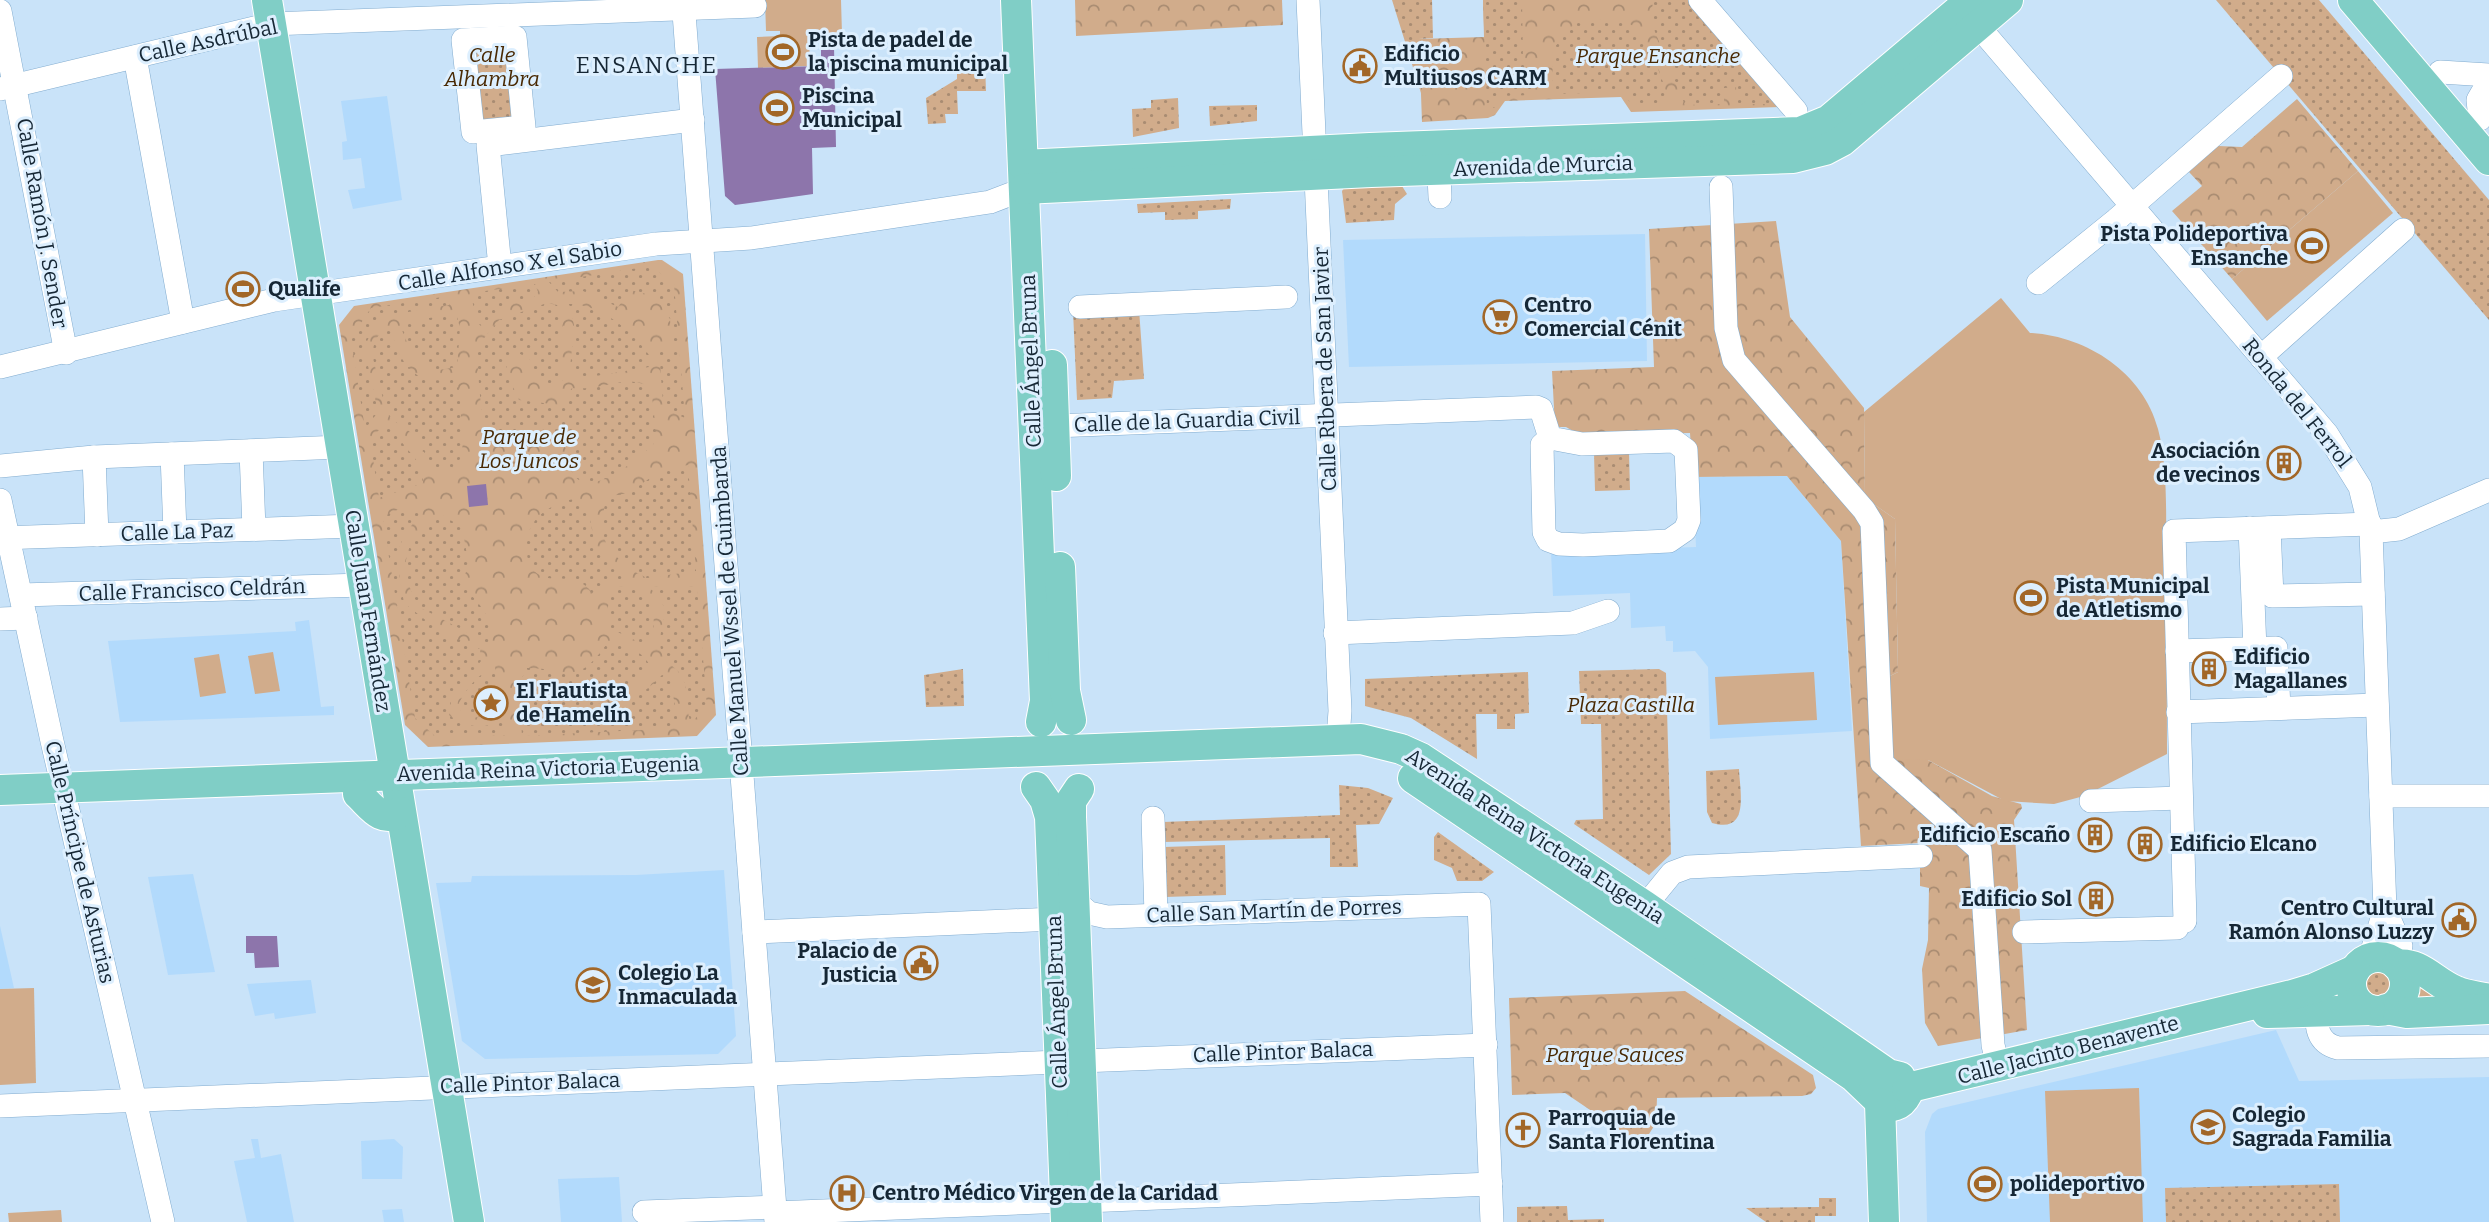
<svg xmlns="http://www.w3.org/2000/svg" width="2489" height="1222" viewBox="0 0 2489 1222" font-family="Bitter,serif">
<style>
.built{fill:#b2dafc}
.forest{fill:url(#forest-crowns)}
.garden{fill:url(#garden-dots)}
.pitch{fill:#d1ac8b}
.water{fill:#8d75ab}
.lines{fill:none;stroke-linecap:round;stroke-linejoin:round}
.minor-casing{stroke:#82accf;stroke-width:24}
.major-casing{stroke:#fff;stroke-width:32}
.minor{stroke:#fff;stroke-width:23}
.major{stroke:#80cec6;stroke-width:30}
.labels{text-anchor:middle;stroke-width:6;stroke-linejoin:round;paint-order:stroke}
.poi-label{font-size:21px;font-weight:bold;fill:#162735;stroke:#ddeffe;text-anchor:start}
.street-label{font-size:21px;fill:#162735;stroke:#ddeffe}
.park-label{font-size:21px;font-style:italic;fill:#492903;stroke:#ddeffe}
.neighbourhood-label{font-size:23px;letter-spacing:2px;fill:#162735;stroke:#ddeffe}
</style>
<defs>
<pattern id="forest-crowns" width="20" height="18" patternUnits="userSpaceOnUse" patternTransform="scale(1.75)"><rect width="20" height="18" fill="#d1ac8b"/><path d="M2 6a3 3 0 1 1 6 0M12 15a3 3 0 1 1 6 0" fill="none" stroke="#a98c72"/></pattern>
<pattern id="garden-dots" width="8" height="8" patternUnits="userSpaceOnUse" patternTransform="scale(1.75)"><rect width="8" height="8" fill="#d1ac8b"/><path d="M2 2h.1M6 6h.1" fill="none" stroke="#a98c72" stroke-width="1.8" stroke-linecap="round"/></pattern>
</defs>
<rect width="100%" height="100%" fill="#c9e3f9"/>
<g class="built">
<path d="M387,96L402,200L353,209L348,190L365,188L361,158L343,160L342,142L347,141L341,101Z"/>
<path d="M1645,234L1647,361L1349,367L1343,240Z"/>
<path d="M1787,476L1841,541L1852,731L1710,739L1708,667L1695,651L1673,652V641H1666L1665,626L1631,628L1630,593L1553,596L1551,552L1696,547L1693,477Z"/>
<path d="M309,620L321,707L334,706V715L120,722L108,641L296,631L295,622Z"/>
<path d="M724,870L736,1036L718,1054L485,1059L462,1041L436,883L471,882L472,876L636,875Z"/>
<path d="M193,874L215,972L168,975L148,877Z"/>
<path d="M0,926L14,988L0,989Z"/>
<path d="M311,980L316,1013L275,1019L274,1013L255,1016L247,984Z"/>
<path d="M2276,1030L2299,1081L2489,1077V1222H1927L1925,1132L1932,1114L1938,1109Z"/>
<path d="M251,1139H258L261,1158L281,1154L294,1222H247L234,1161L255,1158Z"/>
<path d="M394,1139L403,1147L402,1179H362L361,1141Z"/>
<path d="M619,1177L622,1222H561L558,1179Z"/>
<path d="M402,1209L404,1222H384L382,1210Z"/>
</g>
<g class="forest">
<path d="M1075,0H1282L1283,25L1076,36Z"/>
<path d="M1483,0H1689L1780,107L1631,112L1621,97L1505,101L1495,115L1488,118L1422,122L1419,39L1484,37Z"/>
<path d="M2297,99L2358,171L2232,279L2172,211L2202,186L2189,172L2218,146L2242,147Z"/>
<path d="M1776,221L1790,317L1864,408L1865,498L1895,519L1898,672L1886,678L1928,760L1992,796L2021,804L2022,808L2014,820L2027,1030L1938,1046L1925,1023L1922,969L1928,940L1929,888L1920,886V843L1861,846L1841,541L1787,476L1693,477L1690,433L1580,435L1566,427H1555L1552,371L1654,367L1649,229Z"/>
<path d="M658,260H662L683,274L716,715L697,736L428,747L405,725L339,325L354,306Z"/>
<path d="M1685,991L1813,1075L1816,1088L1811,1094L1802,1096L1657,1098L1656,1123L1642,1145L1565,1093L1512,1095L1509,998Z"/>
</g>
<g class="garden">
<path d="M1392,0H1432L1433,38L1419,39L1421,93Z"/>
<path d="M1483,0H1522L1523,64L1529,72L1532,95L1502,96L1494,108H1487Z"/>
<path d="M1653,0H1684L1772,104H1737L1736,87L1724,88V104L1685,105L1651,22Z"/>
<path d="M2216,0H2319L2489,200V320Z"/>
<path d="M1602,19C1613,19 1624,19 1633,26C1646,35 1670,92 1668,106L1633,107L1623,92L1552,94L1553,49L1576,22Z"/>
<path d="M515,37L524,127L473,132L463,40Z"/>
<path d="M985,63L986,91H957L958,114H945L946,123L928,124L926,98L957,79V65Z"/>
<path d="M1178,98L1179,128L1133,137L1132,109L1151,108V100Z"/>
<path d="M1257,105V121L1210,126L1209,106Z"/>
<path d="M1402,186L1407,194L1395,204L1394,220L1346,223L1342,191L1345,187Z"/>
<path d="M1231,199L1230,209L1198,211V219L1165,220V212L1138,213L1137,204Z"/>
<path d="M651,266L674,284L685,418L667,410L663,403L659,351L672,349L670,319L655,296L630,290L618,307L583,291L558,292L549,282Z"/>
<path d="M535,284L538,292L534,297L504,306L481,326L476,321L471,293Z"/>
<path d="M449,296V305L385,316L378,320L364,347L378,412L365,429L351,338L371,308Z"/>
<path d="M547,303L557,305C571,328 552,360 565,379L551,386L529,369L531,360L515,351L505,370L519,400L560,405L572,388C598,392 629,372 651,388L656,431L653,445C638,458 586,505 571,470C569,466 570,459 568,454C562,434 541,425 520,426V435C509,444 500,444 486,441L483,431L476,348L499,320Z"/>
<path d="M569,304C600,303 632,331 649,355V367L584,378L575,376L570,369L574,325Z"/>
<path d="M1139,309L1144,379L1114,381L1112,398L1077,400L1073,311Z"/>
<path d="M456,313L460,328L457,367L433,371C416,360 409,349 402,330L408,322Z"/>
<path d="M391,329C396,351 408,380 435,380C443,381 449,379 457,380C460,394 461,406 461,420C462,443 470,470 436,472L413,434L390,418L385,407L372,354L375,340L383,330Z"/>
<path d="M386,423L422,467L423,483L379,498L370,439Z"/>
<path d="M1629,452L1630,490L1595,491L1594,453Z"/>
<path d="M688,465L696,571L647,578L631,570L608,549L601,528L606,497L628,493L662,470Z"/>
<path d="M573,499L586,504C592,520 592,548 605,560C613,567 621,570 628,578L614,580L595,597C575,565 553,589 534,571C528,565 527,558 527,550C525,520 546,506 573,499Z"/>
<path d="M400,509H417L420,513L403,538L396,556L404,603L438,630L480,649L481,661C466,680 450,690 449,715C468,729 486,730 506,718V735L436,737L415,718L383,520L389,513Z"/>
<path d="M440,514L462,527L469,566L463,578V585L483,609L489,621L493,646L421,608L413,596L406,577V560L411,541Z"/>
<path d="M634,586C653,598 659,621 649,642H639L609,628C607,611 606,602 616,587Z"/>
<path d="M648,587H697L707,706L691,723C685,709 689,687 681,675C675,666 663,662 661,650C656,624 678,608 648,587Z"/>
<path d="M608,642C625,646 642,649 650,666C620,710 573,711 524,713L519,684L527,668C571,668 576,688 608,642Z"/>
<path d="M495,666L497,701L492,714L473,718L461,712L459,703C466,688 480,673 495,666Z"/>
<path d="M963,669L964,706L926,707L924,675Z"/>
<path d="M1659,669L1666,673L1671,854L1649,875L1574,824L1576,820L1603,819L1601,724H1581L1579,671Z"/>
<path d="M1528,672L1529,713L1515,714V729H1497V714H1476L1477,759L1411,718L1365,706V679Z"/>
<path d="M662,675L670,678L679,728L522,736L521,720C578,723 621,718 662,675Z"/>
<path d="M1739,769C1740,793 1750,834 1712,823L1707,812L1706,771Z"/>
<path d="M1339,785L1368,788L1393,798L1379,824L1356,825L1358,867H1330V838L1163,842V822L1340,815Z"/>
<path d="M1438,832L1494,872L1482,881H1457L1452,868L1434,860V837Z"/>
<path d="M1225,845L1226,895L1165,897L1164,847Z"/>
<circle cx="2379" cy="983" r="15"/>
<path d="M2408,968L2462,1000L2408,1003Z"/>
<path d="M2339,1184L2340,1222H2166L2165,1188Z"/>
<path d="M1819,1198H1836V1216H1815V1222H1766L1746,1208L1819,1207Z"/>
<path d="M1567,1206L1568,1220L1604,1219V1222H1517V1207Z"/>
</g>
<g class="pitch">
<path d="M765,0H841L842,34L809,36L810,66L758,68L757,37L780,36V31H766Z"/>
<path d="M2358,171L2393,213L2267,321L2232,279Z"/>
<path d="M2001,298L2030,333C2086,336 2143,372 2158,429C2168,466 2166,518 2166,556C2166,622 2167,688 2167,754L2084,796L2054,804L2005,801L1928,760L1888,759L1886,678L1898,672L1895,519L1865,498L1864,412Z"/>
<path d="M273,652L280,691L255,694L248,656Z"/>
<path d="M219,654L226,693L200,697L194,658Z"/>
<path d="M1814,672L1817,720L1718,725L1715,677Z"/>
<path d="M34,988L36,1083L0,1085V989Z"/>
<path d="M2139,1088L2143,1222H2050L2045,1091Z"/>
<path d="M61,1210L62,1222H9L8,1213Z"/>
</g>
<g class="water">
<path d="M821,46H834L836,147L812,148L813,194L735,205L725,196L715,69L821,66Z"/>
<path d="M486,484L488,505L469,507L467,486Z"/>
<path d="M246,936H277L279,967L255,968L254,953H246Z"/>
</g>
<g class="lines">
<defs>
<g id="minor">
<path d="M683,0L776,1222"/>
<path d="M1308,0L1340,711L1338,738"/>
<path d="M1700,0L1796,111"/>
<path d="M0,11L66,353"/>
<path d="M1967,13L2327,434L2360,487L2371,532L2385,909L2372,951L2365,960"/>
<path d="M515,37L524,127L473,132L463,40Z"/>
<path d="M135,57L183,322"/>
<path d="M2440,72L2489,75"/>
<path d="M0,89L271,24L755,6"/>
<path d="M2480,119L2478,100L2489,81"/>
<path d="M1438,155L1440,197"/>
<path d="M1721,187L1726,328L1734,360L1864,510L1872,523L1882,763L1980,850L1993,1045L1998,1066"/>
<path d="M500,267L488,145L693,120"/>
<path d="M2038,283L2116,220L2281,76"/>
<path d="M1080,307L1286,297"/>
<path d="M2261,357L2403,230"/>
<path d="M0,367L274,300L656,244L751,238L990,202L1024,189"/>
<path d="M1054,426L1536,407L1541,409L1550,438L1542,445L1544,532L1548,540L1559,544L1583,545L1669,541L1685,530L1689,520L1686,450L1674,441L1582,444L1550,438"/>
<path d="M251,451L254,529"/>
<path d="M172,454L175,532"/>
<path d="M94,457L97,535"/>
<path d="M0,466L94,457L341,447"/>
<path d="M0,500L52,741L163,1222"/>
<path d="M2250,528L2255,649"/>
<path d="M2269,528L2272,596L2373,594"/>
<path d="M2371,532L2399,529L2489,490"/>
<path d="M0,538L354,526"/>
<path d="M21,595L363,585"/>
<path d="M0,619L26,618"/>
<path d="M1335,633L1573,623L1608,611"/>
<path d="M2177,651L2276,648L2279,708"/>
<path d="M2178,712L2377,705"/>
<path d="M2381,796H2489"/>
<path d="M2091,801L2181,798"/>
<path d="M1153,818L1156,915"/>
<path d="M1074,900L1089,913L1107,917L1479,904L1492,1222"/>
<path d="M1645,906L1672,873L1688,867L1921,856"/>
<path d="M2385,909L2401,946L2397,965"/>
<path d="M2185,921L2174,531L2370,524"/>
<path d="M754,932L1054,919"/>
<path d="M2024,932L2177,928"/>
<path d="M2316,995C2317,1018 2312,1042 2338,1048L2489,1046"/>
<path d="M1081,1061L1486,1045"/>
<path d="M0,1106L1059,1062"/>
<path d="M1086,1201L1491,1184"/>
<path d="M644,1212L775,1207"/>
<path d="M775,1213L1065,1201"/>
</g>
<g id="major">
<path d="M267,0L469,1222"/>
<path d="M1016,0L1045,701L1041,722"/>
<path d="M2353,0L2489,160"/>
<path d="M1023,165L1370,148L1800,132L1829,120L1971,0"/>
<path d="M1024,189L1371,172L1793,158L1825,150L1842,141L2008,0"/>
<path d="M1052,365L1056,476"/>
<path d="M1060,567L1065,691L1071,720"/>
<path d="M1413,778L1853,1076L1875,1097"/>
<path d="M1036,787L1045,800L1050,817L1066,1222"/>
<path d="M1079,789L1071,801V817L1087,1222"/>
<path d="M0,790L1361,739L1401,749L1421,758L1645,906L1888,1074L1900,1077L1907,1094C1901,1106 1891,1109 1880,1103L1874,1090L1881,1077L1888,1074"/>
<path d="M358,794C371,806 381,824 400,812"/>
<circle cx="2378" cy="984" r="27"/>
<path d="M2397,965C2420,961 2435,983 2456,991C2467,996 2478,996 2489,999"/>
<path d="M2386,1009L2407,1013L2489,1009"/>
<path d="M2267,1013L2370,1010"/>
<path d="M1907,1088L2292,995L2315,988L2355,970"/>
<path d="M1880,1103L1884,1222"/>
</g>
</defs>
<use href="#minor" class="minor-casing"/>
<use href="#major" class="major-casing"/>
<use href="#minor" class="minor"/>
<use href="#major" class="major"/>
</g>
<defs>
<symbol id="stadium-ring" viewBox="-11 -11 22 22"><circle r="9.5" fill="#ddeffe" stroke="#a26728" stroke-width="1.5"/><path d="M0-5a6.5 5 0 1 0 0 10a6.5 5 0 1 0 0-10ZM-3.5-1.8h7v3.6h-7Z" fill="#a26728"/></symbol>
<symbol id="civic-ring" viewBox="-11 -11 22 22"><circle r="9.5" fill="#ddeffe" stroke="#a26728" stroke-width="1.5"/><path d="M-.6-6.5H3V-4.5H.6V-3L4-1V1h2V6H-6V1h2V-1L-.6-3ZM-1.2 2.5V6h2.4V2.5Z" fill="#a26728"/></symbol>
<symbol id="supermarket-ring" viewBox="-11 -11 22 22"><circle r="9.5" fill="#ddeffe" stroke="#a26728" stroke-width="1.5"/><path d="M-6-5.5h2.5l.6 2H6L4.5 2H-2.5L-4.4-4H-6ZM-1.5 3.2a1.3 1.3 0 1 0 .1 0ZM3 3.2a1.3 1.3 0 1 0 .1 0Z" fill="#a26728"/></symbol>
<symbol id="building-ring" viewBox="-11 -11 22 22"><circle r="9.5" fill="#ddeffe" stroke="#a26728" stroke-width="1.5"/><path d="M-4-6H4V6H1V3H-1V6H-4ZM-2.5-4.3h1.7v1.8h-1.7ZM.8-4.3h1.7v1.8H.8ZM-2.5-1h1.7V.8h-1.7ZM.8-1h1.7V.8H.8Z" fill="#a26728"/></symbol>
<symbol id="sight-ring" viewBox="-11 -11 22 22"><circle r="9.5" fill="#ddeffe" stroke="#a26728" stroke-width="1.5"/><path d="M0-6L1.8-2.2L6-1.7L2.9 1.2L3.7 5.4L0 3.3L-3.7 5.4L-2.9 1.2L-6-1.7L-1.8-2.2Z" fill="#a26728"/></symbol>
<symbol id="school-ring" viewBox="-11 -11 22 22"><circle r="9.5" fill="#ddeffe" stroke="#a26728" stroke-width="1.5"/><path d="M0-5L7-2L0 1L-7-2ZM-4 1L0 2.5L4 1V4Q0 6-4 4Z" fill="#a26728"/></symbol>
<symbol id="church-ring" viewBox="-11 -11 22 22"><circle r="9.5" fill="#ddeffe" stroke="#a26728" stroke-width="1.5"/><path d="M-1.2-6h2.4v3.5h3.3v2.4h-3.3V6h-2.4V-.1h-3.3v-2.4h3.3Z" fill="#a26728"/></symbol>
<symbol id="hospital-ring" viewBox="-11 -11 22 22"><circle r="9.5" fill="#ddeffe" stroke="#a26728" stroke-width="1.5"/><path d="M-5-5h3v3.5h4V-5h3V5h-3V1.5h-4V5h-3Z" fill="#a26728"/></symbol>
</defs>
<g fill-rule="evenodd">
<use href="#stadium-ring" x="764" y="33" width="38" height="38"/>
<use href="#civic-ring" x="1341" y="47" width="38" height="38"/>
<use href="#stadium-ring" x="758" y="89" width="38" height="38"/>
<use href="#stadium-ring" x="2293" y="227" width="38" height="38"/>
<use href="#stadium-ring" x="224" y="270" width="38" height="38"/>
<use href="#supermarket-ring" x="1481" y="298" width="38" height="38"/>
<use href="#building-ring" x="2265" y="444" width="38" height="38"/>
<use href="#stadium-ring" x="2012" y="579" width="38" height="38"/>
<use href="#building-ring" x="2190" y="650" width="38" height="38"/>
<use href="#sight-ring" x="472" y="684" width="38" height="38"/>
<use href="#building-ring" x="2076" y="816" width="38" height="38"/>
<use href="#building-ring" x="2126" y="825" width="38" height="38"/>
<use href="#building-ring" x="2077" y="880" width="38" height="38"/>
<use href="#civic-ring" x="2440" y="901" width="38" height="38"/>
<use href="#civic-ring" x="902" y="944" width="38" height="38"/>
<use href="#school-ring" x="574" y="966" width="38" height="38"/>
<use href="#school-ring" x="2189" y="1108" width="38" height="38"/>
<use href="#church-ring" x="1504" y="1111" width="38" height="38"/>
<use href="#stadium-ring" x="1966" y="1165" width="38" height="38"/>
<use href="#hospital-ring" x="828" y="1174" width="38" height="38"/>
</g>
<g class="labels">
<g class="poi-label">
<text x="808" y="47">Pista de padel de<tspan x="808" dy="24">la piscina municipal</tspan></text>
<text x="1384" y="61">Edificio<tspan x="1384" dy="24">Multiusos CARM</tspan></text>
<text x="802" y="103">Piscina<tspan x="802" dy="24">Municipal</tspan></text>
<text x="2288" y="241" text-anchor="end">Pista Polideportiva<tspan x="2288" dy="24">Ensanche</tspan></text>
<text x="268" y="296">Qualife</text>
<text x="1524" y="312">Centro<tspan x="1524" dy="24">Comercial Cénit</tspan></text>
<text x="2260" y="458" text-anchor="end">Asociación<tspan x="2260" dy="24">de vecinos</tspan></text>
<text x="2056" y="593">Pista Municipal<tspan x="2056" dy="24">de Atletismo</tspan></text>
<text x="2234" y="664">Edificio<tspan x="2234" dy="24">Magallanes</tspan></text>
<text x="516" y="698">El Flautista<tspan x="516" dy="24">de Hamelín</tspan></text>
<text x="2070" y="842" text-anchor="end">Edificio Escaño</text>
<text x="2170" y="851">Edificio Elcano</text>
<text x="2072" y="906" text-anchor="end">Edificio Sol</text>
<text x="2434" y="915" text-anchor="end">Centro Cultural<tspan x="2434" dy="24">Ramón Alonso Luzzy</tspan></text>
<text x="897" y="958" text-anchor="end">Palacio de<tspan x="897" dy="24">Justicia</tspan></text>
<text x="618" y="980">Colegio La<tspan x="618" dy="24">Inmaculada</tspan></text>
<text x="2232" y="1122">Colegio<tspan x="2232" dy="24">Sagrada Familia</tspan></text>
<text x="1548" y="1125">Parroquia de<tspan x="1548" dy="24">Santa Florentina</tspan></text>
<text x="2010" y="1191">polideportivo</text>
<text x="872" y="1200">Centro Médico Virgen de la Caridad</text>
</g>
<g class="street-label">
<text transform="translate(208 41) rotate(-12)" y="7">Calle Asdrúbal</text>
<text transform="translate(1543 166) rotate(-2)" y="7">Avenida de Murcia</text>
<text transform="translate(42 223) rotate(80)" y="7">Calle Ramón J. Sender</text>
<text transform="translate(510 266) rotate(-9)" y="7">Calle Alfonso X el Sabio</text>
<text transform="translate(1031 361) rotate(-92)" y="7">Calle Ángel Bruna</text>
<text transform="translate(1325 369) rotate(-92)" y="7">Calle Ribera de San Javier</text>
<text transform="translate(2297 403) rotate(51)" y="7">Ronda del Ferrol</text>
<text transform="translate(1187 421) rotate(-2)" y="7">Calle de la Guardia Civil</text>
<text transform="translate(177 532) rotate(-2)" y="7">Calle La Paz</text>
<text transform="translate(192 590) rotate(-2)" y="7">Calle Francisco Celdrán</text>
<text transform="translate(368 611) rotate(81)" y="7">Calle Juan Fernández</text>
<text transform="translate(730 611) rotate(-94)" y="7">Calle Manuel Wssel de Guimbarda</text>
<text transform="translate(548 769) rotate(-2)" y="7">Avenida Reina Victoria Eugenia</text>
<text transform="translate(1535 836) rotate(33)" y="7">Avenida Reina Victoria Eugenia</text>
<text transform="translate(80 862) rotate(77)" y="7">Calle Príncipe de Asturias</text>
<text transform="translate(1274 911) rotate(-2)" y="7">Calle San Martín de Porres</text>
<text transform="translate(1057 1002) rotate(-92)" y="7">Calle Ángel Bruna</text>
<text transform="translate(2068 1050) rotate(-14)" y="7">Calle Jacinto Benavente</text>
<text transform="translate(1283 1052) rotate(-2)" y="7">Calle Pintor Balaca</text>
<text transform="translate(530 1083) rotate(-2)" y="7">Calle Pintor Balaca</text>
</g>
<g class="park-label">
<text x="492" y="62">Calle<tspan x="492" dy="24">Alhambra</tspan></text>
<text x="1658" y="63">Parque Ensanche</text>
<text x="529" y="444">Parque de<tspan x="529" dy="24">Los Juncos</tspan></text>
<text x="1631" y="712">Plaza Castilla</text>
<text x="1615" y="1062">Parque Sauces</text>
</g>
<g class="neighbourhood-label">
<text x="647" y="73">ENSANCHE</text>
</g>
</g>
</svg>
